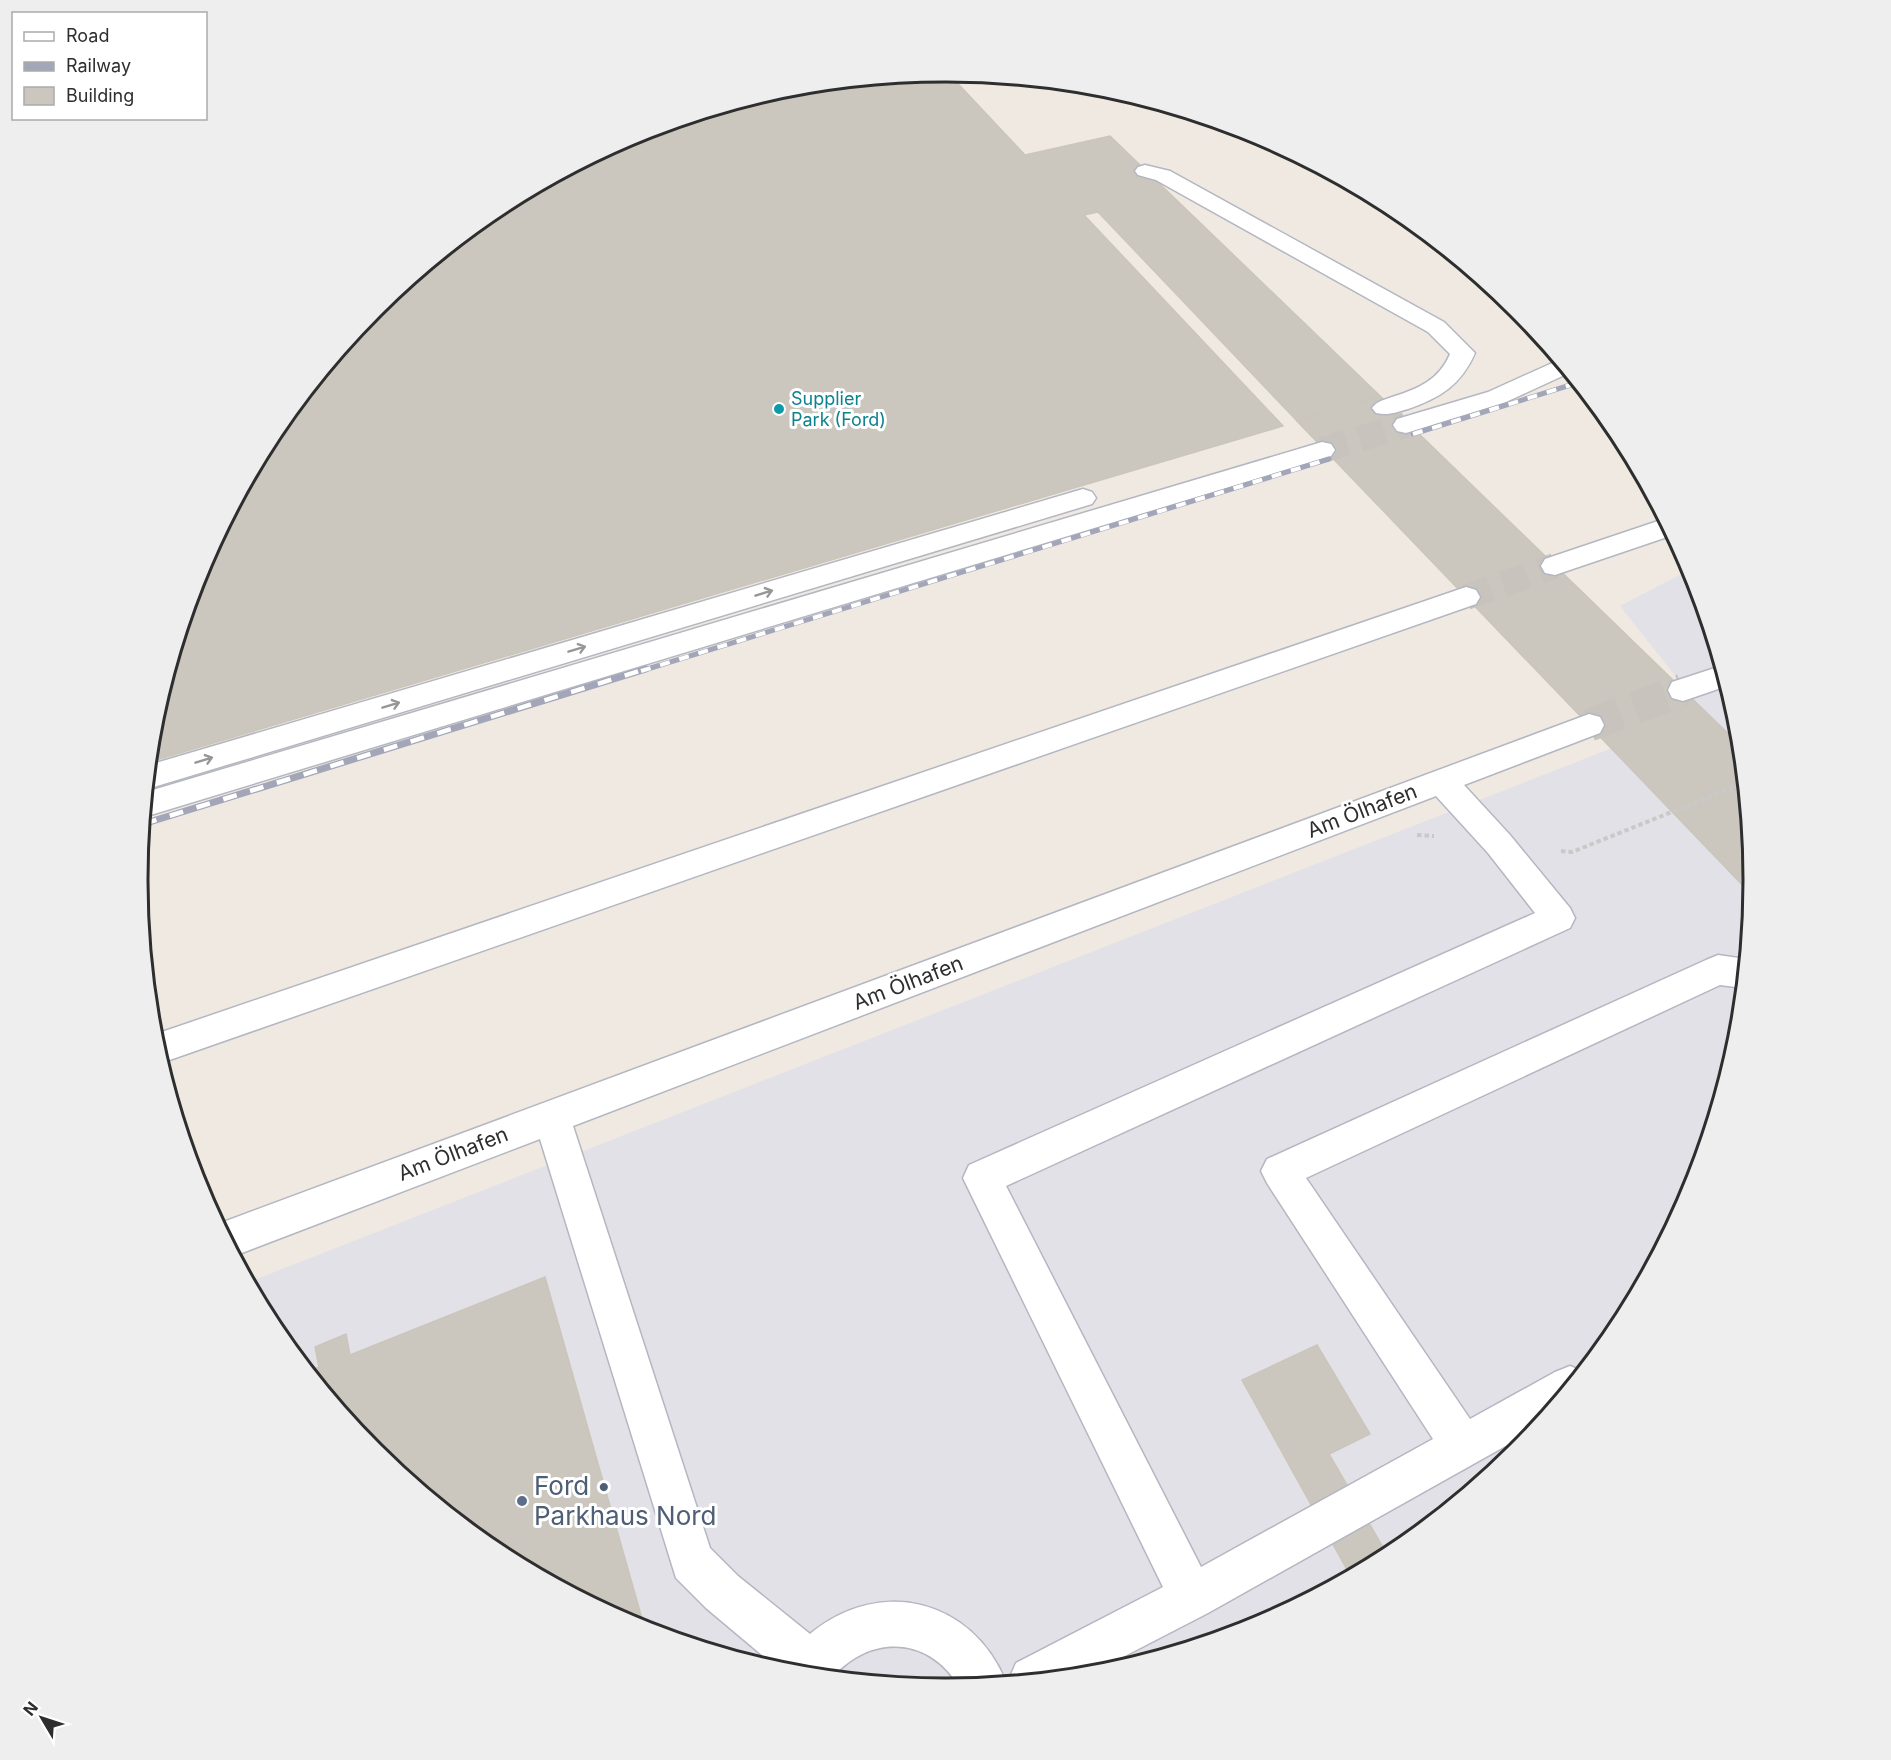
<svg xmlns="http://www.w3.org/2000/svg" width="1891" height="1760" viewBox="0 0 1891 1760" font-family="Inter,sans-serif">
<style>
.industrial{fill:#e3e1e8}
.building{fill:#cbc7bf;stroke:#cbc5ba;stroke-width:1.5}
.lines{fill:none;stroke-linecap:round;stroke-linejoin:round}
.minor-tunnel-far1{stroke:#c8c4bd;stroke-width:26;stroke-dasharray:26 13;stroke-linecap:butt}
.minor-tunnel{stroke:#c8c4bd;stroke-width:33;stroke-dasharray:33 16;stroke-linecap:butt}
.minor-casing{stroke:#b4b7c1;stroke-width:3}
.path{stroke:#c9c9c9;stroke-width:4;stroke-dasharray:4.5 3;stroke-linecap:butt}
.minor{fill:#fff;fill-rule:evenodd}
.rail-far1-casing{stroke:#a3a6b8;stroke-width:5}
.rail-casing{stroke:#a3a6b8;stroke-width:7}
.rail-far1{stroke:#fff;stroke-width:4;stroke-dasharray:10;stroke-linecap:butt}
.rail{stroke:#fff;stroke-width:4.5;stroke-dasharray:14;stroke-linecap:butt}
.oneway{stroke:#969696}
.culture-dot{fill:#0f9aa8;stroke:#fff;stroke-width:2}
.service-dot{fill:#5c6f8a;stroke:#fff;stroke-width:2}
.labels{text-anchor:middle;stroke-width:6;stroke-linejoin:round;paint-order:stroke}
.far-culture-label{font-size:18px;fill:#0d838f;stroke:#fff;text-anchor:start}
.street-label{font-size:21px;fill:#2e2e2e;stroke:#fff}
.near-service-label{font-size:26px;fill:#4e5e75;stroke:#fff;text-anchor:start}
.rim{fill:none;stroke:#2e2e2e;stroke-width:3}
</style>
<rect width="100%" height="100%" fill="#efe9e1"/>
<path class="industrial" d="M1691,569L1738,723L1753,880L1738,1038L1692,1190L1617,1329L1517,1452L1394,1552L1254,1627L1103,1673L945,1688L788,1672L636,1626L496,1552L374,1451L273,1329L249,1282L1704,712L1620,606Z"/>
<g class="building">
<path d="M947,72L1025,155L1110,136L1380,396L1297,421L1098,212L1084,215L1283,426L156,760L152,733L153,722L199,570L274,431L374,308L497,208L637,133L788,87Z"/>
<path d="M1380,396L1740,745L1753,880L1752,895L1297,421Z"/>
<path d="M545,1277L645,1629L496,1552L374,1451L309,1372L319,1367L315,1347L346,1334L350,1355Z"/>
<path d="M1317,1345L1370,1434L1293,1472L1242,1380Z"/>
<path d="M1329,1454L1388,1556L1350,1575L1293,1472Z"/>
</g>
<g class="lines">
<g class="minor-tunnel-far1">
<path d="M1322,450L1406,425"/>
<path d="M1466,597L1555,566"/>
</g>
<path class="minor-tunnel" d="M1589,725L1683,690"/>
<defs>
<g id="minor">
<path d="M1145,165L1170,171L1444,322L1475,353C1461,385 1440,398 1408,409C1397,412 1388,416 1376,413L1372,408C1377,401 1384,400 1392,397C1418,389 1439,380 1450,354L1428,332L1156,180L1138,175L1135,171L1138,167Z"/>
<path d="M1559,360L1569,373L1506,402L1406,433L1397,431L1393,425L1397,419L1488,392Z"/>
<path d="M1322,442L1331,444L1335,450L1331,456L144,817L146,792Z"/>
<path d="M1083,489L1092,492L1096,498L1092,504L147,789L149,765Z"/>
<path d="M1664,519L1673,535L1555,575L1545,573L1541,566L1545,559Z"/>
<path d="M1466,587L1476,590L1480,597L1476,604L161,1063L153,1035Z"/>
<path d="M1721,666L1727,686L1683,701L1672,698L1668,690L1672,682Z"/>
<path d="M1589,714L1600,717L1604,725L1600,733L1464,785L1510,835L1570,908L1575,918L1570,928L1006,1186L1201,1567L1433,1439L1267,1183L1261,1171L1267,1159L1706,960L1718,955L1746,959L1743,988L1720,985L1306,1178L1470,1419L1555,1372L1570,1366L1582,1371L1534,1430L1208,1613L1090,1674L1010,1682L1009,1679L1016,1663L1163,1587L963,1178L969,1165L1535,913L1488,853L1436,796L573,1126L710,1548L738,1576L810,1634C880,1576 972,1599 1006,1682L959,1687C930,1636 870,1634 833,1677L781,1671L706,1608L676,1578L540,1139L234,1256L218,1224Z"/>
</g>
</defs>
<use href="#minor" class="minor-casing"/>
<g class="path">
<path d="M1417,835L1434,836"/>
<path d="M1561,851L1572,852L1744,783"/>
</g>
<use href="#minor" class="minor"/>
<defs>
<g id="rail-far1">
<path d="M1413,434L1577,383"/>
<path d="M641,671L1329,459"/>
</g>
<path id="rail" d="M143,824L646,669"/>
</defs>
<use href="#rail-far1" class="rail-far1-casing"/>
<use href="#rail" class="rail-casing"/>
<use href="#rail-far1" class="rail-far1"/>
<use href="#rail" class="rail"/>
</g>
<defs><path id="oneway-shaft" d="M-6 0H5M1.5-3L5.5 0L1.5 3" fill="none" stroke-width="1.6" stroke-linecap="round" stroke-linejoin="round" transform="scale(1.5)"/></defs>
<g class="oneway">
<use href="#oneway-shaft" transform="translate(764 593) rotate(-17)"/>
<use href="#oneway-shaft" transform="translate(577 649) rotate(-17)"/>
<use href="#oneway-shaft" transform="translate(391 705) rotate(-17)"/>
<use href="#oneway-shaft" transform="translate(204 760) rotate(-17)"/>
</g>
<circle class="culture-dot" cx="779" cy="409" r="6"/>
<circle class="service-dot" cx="522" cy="1501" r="6"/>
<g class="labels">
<g class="far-culture-label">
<text x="791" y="405">Supplier<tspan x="791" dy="21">Park (Ford)</tspan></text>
</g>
<g class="street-label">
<text transform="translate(1362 811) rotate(-21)" y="7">Am Ölhafen</text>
<text transform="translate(908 983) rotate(-21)" y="7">Am Ölhafen</text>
<text transform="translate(453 1154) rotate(-21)" y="7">Am Ölhafen</text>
</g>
<g class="near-service-label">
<text x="534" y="1495">Ford •<tspan x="534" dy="30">Parkhaus Nord</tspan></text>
</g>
</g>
<path d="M0 0H1891V1760H0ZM945 82H946A797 797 0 0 1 1743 879V881A797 797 0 0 1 946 1678H945A797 797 0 0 1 148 881V879A797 797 0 0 1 945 82Z" fill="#eee" fill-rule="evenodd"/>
<path class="rim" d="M945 82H946A797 797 0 0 1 1743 879V881A797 797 0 0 1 946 1678H945A797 797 0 0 1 148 881V879A797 797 0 0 1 945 82Z"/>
<rect x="12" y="12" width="195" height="108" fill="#ffffff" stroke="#ababab" stroke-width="1.5"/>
<rect x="24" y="32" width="30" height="9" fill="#ffffff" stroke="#ababab" stroke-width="1.5"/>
<text x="66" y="42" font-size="18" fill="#2e2e2e">Road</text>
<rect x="24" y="62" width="30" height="9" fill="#a3a6b8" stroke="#ababab" stroke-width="1.5"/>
<text x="66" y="72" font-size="18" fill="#2e2e2e">Railway</text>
<rect x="24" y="87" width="30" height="18" fill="#cbc7bf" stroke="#ababab" stroke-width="1.5"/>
<text x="66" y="102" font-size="18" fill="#2e2e2e">Building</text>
<g transform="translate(42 1718) rotate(309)" stroke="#ffffff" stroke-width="4.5" paint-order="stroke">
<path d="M0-4.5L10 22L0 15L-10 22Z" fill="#2e2e2e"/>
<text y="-9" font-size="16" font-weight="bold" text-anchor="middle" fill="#2e2e2e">N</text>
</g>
</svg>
